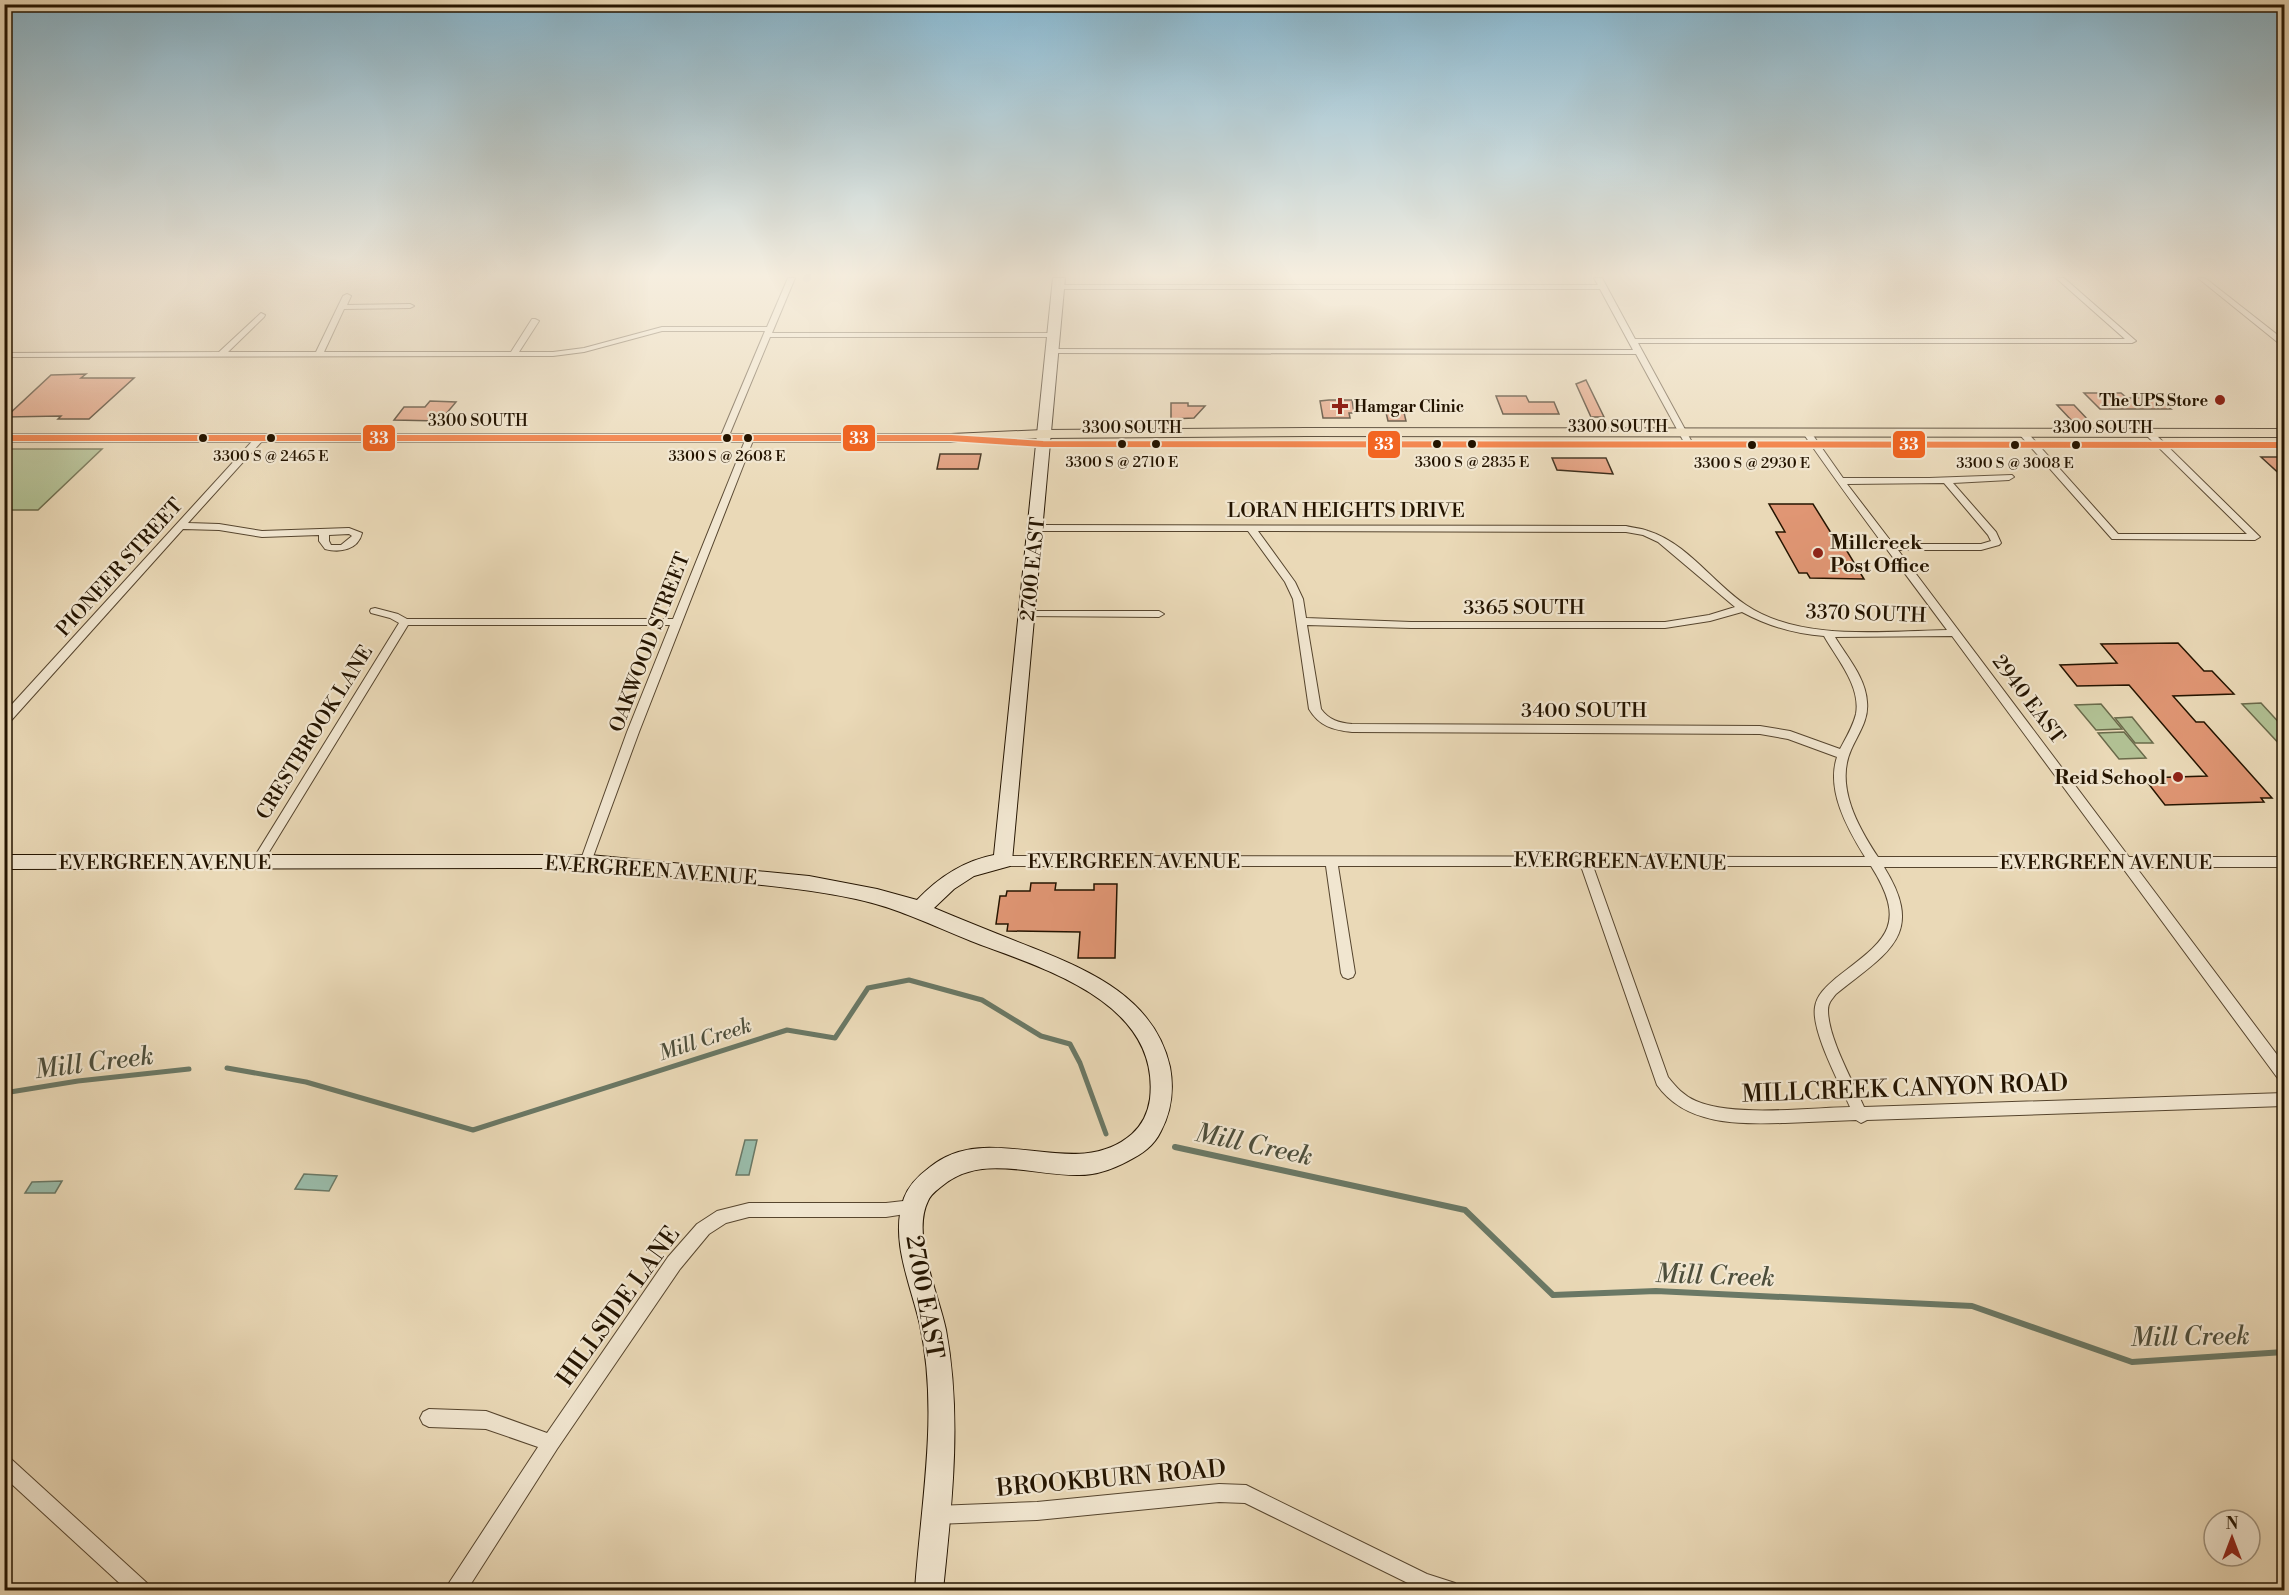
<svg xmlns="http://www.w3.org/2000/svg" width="2289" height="1595" viewBox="0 0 2289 1595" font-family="'Libre Bodoni',serif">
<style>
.green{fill:#b1c093;stroke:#6a6a4a;stroke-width:1.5}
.water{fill:#99bba9;stroke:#6a7865;stroke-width:1.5}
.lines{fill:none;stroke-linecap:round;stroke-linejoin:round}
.stream-far1{stroke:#6a7865;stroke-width:5}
.stream{stroke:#6a7865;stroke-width:6}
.building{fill:#e09674;stroke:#241400;stroke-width:1.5}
.street-casing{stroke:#56452e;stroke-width:2}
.secondary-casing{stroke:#241400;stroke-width:2}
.primary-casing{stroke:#241400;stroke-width:2}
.street{fill:#f1e6d0;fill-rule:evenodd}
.secondary{fill:#f1e6d0;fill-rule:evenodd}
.primary{fill:#ead9b7;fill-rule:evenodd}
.bus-1-casing{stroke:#f1e6d0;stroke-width:9}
.bus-1{stroke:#f26522;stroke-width:6}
.poi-dot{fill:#8f2418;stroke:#f1e6d0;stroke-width:2}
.bus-dot{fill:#241400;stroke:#f1e6d0;stroke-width:2}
.labels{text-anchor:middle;stroke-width:4.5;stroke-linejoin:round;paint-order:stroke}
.far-bus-label{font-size:15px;fill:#241400;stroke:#f1e6d0}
.far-poi-label{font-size:16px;font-weight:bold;fill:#241400;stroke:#f1e6d0;text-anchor:end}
.far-street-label{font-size:16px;fill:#241400;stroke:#f1e6d0}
.street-label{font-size:20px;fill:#241400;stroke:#f1e6d0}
.poi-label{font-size:20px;font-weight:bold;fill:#241400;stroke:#f1e6d0;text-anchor:start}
.water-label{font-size:21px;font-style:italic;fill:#4d4e3b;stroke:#f1e6d0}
.near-street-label{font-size:24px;fill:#241400;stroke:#f1e6d0}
.near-water-label{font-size:26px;font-style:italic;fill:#4d4e3b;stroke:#f1e6d0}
.line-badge{stroke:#f1e6d0;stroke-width:2}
.badge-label{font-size:16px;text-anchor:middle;font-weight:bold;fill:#fff}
</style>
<rect width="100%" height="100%" fill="#ead9b7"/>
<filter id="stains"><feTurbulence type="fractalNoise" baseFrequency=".00333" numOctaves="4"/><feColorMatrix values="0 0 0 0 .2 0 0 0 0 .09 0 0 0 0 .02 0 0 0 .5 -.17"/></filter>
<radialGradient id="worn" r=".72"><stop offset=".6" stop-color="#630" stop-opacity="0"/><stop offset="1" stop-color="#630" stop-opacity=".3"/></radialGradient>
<g class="green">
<path d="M5,449H102L38,510H10L5,515Z"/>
<path d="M2261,703L2284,728V749L2242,704Z"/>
<path d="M2101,704L2122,729L2096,730L2075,705Z"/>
<path d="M2132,717L2153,743H2135L2115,718Z"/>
<path d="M2124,732L2146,758L2119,759L2098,733Z"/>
</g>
<g class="water">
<path d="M745,1140H757L749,1175H736Z"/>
<path d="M304,1174L337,1176L329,1191L295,1189Z"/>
<path d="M62,1181L55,1193H25L32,1182Z"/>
</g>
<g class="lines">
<g class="stream-far1">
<path d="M227,1068L306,1082L473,1130L787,1030L835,1038L868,988L909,980L982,1000L1041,1036L1070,1044L1080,1063L1106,1134"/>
<path d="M4,1093L78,1081L189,1069"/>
</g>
<path class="stream" d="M1175,1147L1465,1210L1553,1295L1656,1291L1972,1306L2132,1362L2284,1352"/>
</g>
<g class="building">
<path d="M86,374L81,378H134L89,419H58L61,416L6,417L51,375Z"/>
<path d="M1586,380L1604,417H1591L1576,384Z"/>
<path d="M2084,393H2121L2127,398H2159L2171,409H2100Z"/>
<path d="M1496,396H1526L1529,402H1554L1559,414H1503Z"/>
<path d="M1329,400H1352L1354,413H1349L1350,418H1323L1320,401Z"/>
<path d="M430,401L456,402L440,421L394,420L404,407H425Z"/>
<path d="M1171,403H1188V406H1205L1194,418L1171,419Z"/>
<path d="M1384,404H1402L1406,421H1388Z"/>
<path d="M2057,405H2074L2091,423H2074Z"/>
<path d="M940,454H981L978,469H937Z"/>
<path d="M2261,457H2284V478Z"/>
<path d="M1552,458H1606L1613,474L1557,470Z"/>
<path d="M1769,504H1813L1831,533H1836L1864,579L1810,578L1807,573H1799L1776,532H1785Z"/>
<path d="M2178,643L2204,671H2212L2234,694L2173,696L2196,722H2204L2272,798H2261L2264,802L2165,805L2144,778L2207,776L2129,685L2077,686L2060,665L2117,663L2101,644Z"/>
<path d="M1031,883H1056L1055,890H1094V884H1117L1115,958H1078L1080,932L1007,931L1008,924H996L1000,896H1006L1007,891H1030Z"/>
</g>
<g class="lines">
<defs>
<g id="street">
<path d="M788,278H795L772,333H1054L1058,335L1054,337H770L728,438L724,441L720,438L765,331H662L584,352L553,356L4,357V353L219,352L261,313L265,315L264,317L228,352H316L343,296L347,294L351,296L347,305L410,304L414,306L410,308L344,309L324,352H511L532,319H535L539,321L519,352H553L584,348L662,327H767Z"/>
<path d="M1594,278H1602L1635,339H2125L2056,278H2064L2136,341L2132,343H1638L1693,444L1689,447L1685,444L1636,354L1052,353L1048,351L1052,349L1633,350L1600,289H1058L1054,287L1058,285H1598Z"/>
<path d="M2198,278H2205L2284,340V345H2281Z"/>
<path d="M1807,430L1810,431L1843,478H1929L2012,475L2014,477L2009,480L1953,483L1996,532L2001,543L1999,545L1981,550H1898L2129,857H2284V867H2136L2284,1064V1081L2279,1080L2122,867H1884C1927,936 1886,953 1836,994C1832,999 1828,1003 1828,1010C1828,1038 1853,1081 1864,1107L2284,1093V1106L1867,1120L1861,1123L1856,1120C1832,1121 1809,1122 1785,1123C1740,1124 1686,1126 1657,1085L1581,866H1338L1355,973L1353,977L1348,979L1343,977L1341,973L1326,866H1003L999,864L997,861L999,858L1003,856L1865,857C1847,828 1826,790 1837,757L1788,739L1760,734L1352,732C1333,730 1319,726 1309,709L1293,599L1285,582L1248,531H1036L1031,528L1036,525L1626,526C1633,528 1641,528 1648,531C1687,543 1713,583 1746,605C1801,642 1884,631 1947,630C1898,564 1849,500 1803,433ZM1944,483L1988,535L1991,541L1981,544H1893L1847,484ZM1258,531L1626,532L1643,535L1658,542L1735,607L1709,615L1665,622H1411L1306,618L1303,599L1295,582ZM1742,612C1768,626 1795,634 1824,636C1837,659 1861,686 1856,714C1853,726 1846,738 1840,749L1790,731L1760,726L1352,724C1339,723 1329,720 1321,709L1307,625L1411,628H1665L1710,621ZM1952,636L2115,857H1878C1858,827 1835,786 1851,750C1858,734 1869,720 1867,702C1866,678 1847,657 1835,637ZM1593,866H1871C1910,928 1883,941 1836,978C1827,986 1817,994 1815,1007C1811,1031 1840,1084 1850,1107C1808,1108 1733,1117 1696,1101C1684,1096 1676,1087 1668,1077Z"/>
<path d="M2023,430L2026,431L2118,534H2247L2146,435V431H2152L2260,537L2255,540L2112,539L2020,435V431Z"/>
<path d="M260,435L263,436V440L188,523L219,524L262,531L349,528L362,533C358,550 340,553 325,549L319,541V535L262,537L219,530L183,529L8,724L4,725V713L257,436ZM349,534L352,536L341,545H331L329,541V535Z"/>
<path d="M750,435L754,438L639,732L590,865H582L580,862L627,732L670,625H408L261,865H253L251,862L253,859L399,623L390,618L371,613L370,611L371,609L375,608L398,614L407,619H673L746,438Z"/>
<path d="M1028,611H1159L1164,614L1159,617L1024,616L1023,614Z"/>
<path d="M912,1200L918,1202L920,1207L918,1212L886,1217H749L726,1223L709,1234L680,1269L557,1449L467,1590H447L449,1583L538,1447L486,1429L429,1427L423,1424L420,1418L423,1412L429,1409L486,1411L547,1433L668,1257L697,1224L717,1211L749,1203H886Z"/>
<path d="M4,1455L10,1458L147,1583L149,1590H127L4,1477Z"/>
<path d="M1219,1484L1246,1485L1252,1488L1427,1574L1455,1583L1457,1590H1422L1245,1503L1219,1502L1037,1520L936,1524L929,1522L927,1515L929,1508L936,1506L1037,1502Z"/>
</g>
<path id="secondary" d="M1053,278H1065L1012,861L1010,866L974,876L954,889L934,908C967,922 1000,935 1033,948C1091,971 1155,999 1170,1067C1174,1089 1172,1110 1161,1131C1154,1146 1142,1154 1128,1161C1113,1169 1097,1175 1079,1175C1033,1176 981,1153 942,1186C936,1191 931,1194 928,1201C911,1235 939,1295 946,1330C962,1416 952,1504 943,1590H915C921,1502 939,1413 920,1325C911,1285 889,1239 904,1198C909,1185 918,1176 930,1167C990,1118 1075,1184 1132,1134C1142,1125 1148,1113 1150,1099C1161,1001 1041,968 971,941C931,925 898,908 856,899C809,889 761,885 713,880C666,875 618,871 570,868L4,869V855H590L809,876L877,889L917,900C938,878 963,861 994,855Z"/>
<path id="primary" d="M1307,428L2284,429V437L1307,436L1044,438L951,442H4V434H951L1044,430Z"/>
</defs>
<use href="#street" class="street-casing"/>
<use href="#secondary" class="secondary-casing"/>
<use href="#primary" class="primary-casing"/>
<use href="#street" class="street"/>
<use href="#secondary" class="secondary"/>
<use href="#primary" class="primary"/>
<defs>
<path id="bus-1" d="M4,438H951L1043,444L2284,445"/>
</defs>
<use href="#bus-1" class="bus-1-casing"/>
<use href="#bus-1" class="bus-1"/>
</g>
<linearGradient id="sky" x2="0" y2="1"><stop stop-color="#88b7cf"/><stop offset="0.55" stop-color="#f6eedf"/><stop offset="1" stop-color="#f6eedf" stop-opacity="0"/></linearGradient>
<rect width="2289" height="501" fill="url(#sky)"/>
<g class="poi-dot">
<circle cx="2220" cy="400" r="6"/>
<path d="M1337 397h6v6h6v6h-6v6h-6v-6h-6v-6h6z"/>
<circle cx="1818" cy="553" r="6"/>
<circle cx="2178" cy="777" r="6"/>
</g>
<g class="bus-dot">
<circle cx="203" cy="438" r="5"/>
<circle cx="271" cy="438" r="5"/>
<circle cx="727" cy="438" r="5"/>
<circle cx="748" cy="438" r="5"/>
<circle cx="1122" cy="444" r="5"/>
<circle cx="1156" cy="444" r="5"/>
<circle cx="1437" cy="444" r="5"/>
<circle cx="1472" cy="444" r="5"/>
<circle cx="1752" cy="445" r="5"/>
<circle cx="2015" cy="445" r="5"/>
<circle cx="2076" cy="445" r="5"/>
</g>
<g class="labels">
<g class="far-bus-label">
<text x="271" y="461">3300 S @ 2465 E</text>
<text x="727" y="461">3300 S @ 2608 E</text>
<text x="1122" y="467">3300 S @ 2710 E</text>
<text x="1472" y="467">3300 S @ 2835 E</text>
<text x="1752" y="468">3300 S @ 2930 E</text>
<text x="2015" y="468">3300 S @ 3008 E</text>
</g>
<g class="far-poi-label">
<text x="2208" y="406">The UPS Store</text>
<text x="1354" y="412" text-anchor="start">Hamgar Clinic</text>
</g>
<g class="far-street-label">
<text x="478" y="426">3300 SOUTH</text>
<text x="1618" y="432">3300 SOUTH</text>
<text x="1132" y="433">3300 SOUTH</text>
<text x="2103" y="433">3300 SOUTH</text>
</g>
<g class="street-label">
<text x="1346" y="517">LORAN HEIGHTS DRIVE</text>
<text transform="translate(119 567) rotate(-48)" y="7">PIONEER STREET</text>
<text transform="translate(1032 569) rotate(-84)" y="7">2700 EAST</text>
<text x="1524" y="614">3365 SOUTH</text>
<text transform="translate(1866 613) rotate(2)" y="7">3370 SOUTH</text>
<text transform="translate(649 642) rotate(-69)" y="7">OAKWOOD STREET</text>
<text transform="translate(2029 699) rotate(53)" y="7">2940 EAST</text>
<text x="1584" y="717">3400 SOUTH</text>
<text transform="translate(314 732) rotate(-58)" y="7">CRESTBROOK LANE</text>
<text x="1134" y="868">EVERGREEN AVENUE</text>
<text transform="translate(1620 861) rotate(1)" y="7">EVERGREEN AVENUE</text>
<text x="165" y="869">EVERGREEN AVENUE</text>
<text x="2106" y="869">EVERGREEN AVENUE</text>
<text transform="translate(651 870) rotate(4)" y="7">EVERGREEN AVENUE</text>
</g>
<g class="poi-label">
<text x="1830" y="549">Millcreek<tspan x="1830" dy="23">Post Office</tspan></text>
<text x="2166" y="784" text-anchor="end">Reid School</text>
</g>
<g class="water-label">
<text transform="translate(705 1039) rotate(-18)" y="7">Mill Creek</text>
</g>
<g class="near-street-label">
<text transform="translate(1905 1088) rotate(-2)" y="8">MILLCREEK CANYON ROAD</text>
<text transform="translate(925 1297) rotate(80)" y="8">2700 EAST</text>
<text transform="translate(618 1306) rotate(-54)" y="8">HILLSIDE LANE</text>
<text transform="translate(1111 1478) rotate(-5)" y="8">BROOKBURN ROAD</text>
</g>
<g class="near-water-label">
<text transform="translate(94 1062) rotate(-7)" y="9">Mill Creek</text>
<text transform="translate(1254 1144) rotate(12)" y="9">Mill Creek</text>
<text transform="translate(1715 1275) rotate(2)" y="9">Mill Creek</text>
<text transform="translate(2190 1336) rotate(-1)" y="9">Mill Creek</text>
</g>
</g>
<g class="line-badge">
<rect x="362" y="424" width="34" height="28" rx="6" fill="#f26522"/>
<rect x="842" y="424" width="34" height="28" rx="6" fill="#f26522"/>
<rect x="1367" y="430" width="34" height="29" rx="6" fill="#f26522"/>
<rect x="1892" y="430" width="34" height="29" rx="6" fill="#f26522"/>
</g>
<g class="badge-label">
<text x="379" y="444">33</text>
<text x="859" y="444">33</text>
<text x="1384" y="450">33</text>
<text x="1909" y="450">33</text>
</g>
<rect width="2289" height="1595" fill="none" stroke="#ead9b7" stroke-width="24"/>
<rect x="6" y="6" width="2277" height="1583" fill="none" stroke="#241400" stroke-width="3"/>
<rect x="12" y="12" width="2265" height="1571" fill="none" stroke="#241400" stroke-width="1.5"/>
<g transform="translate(2232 1538)"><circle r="28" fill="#f1e6d0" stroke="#9f927d" stroke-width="1.5"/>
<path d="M0-4.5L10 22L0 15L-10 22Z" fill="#8f2418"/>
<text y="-9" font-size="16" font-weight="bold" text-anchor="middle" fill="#241400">N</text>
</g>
<rect width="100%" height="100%" filter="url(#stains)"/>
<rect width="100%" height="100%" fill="url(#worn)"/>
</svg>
